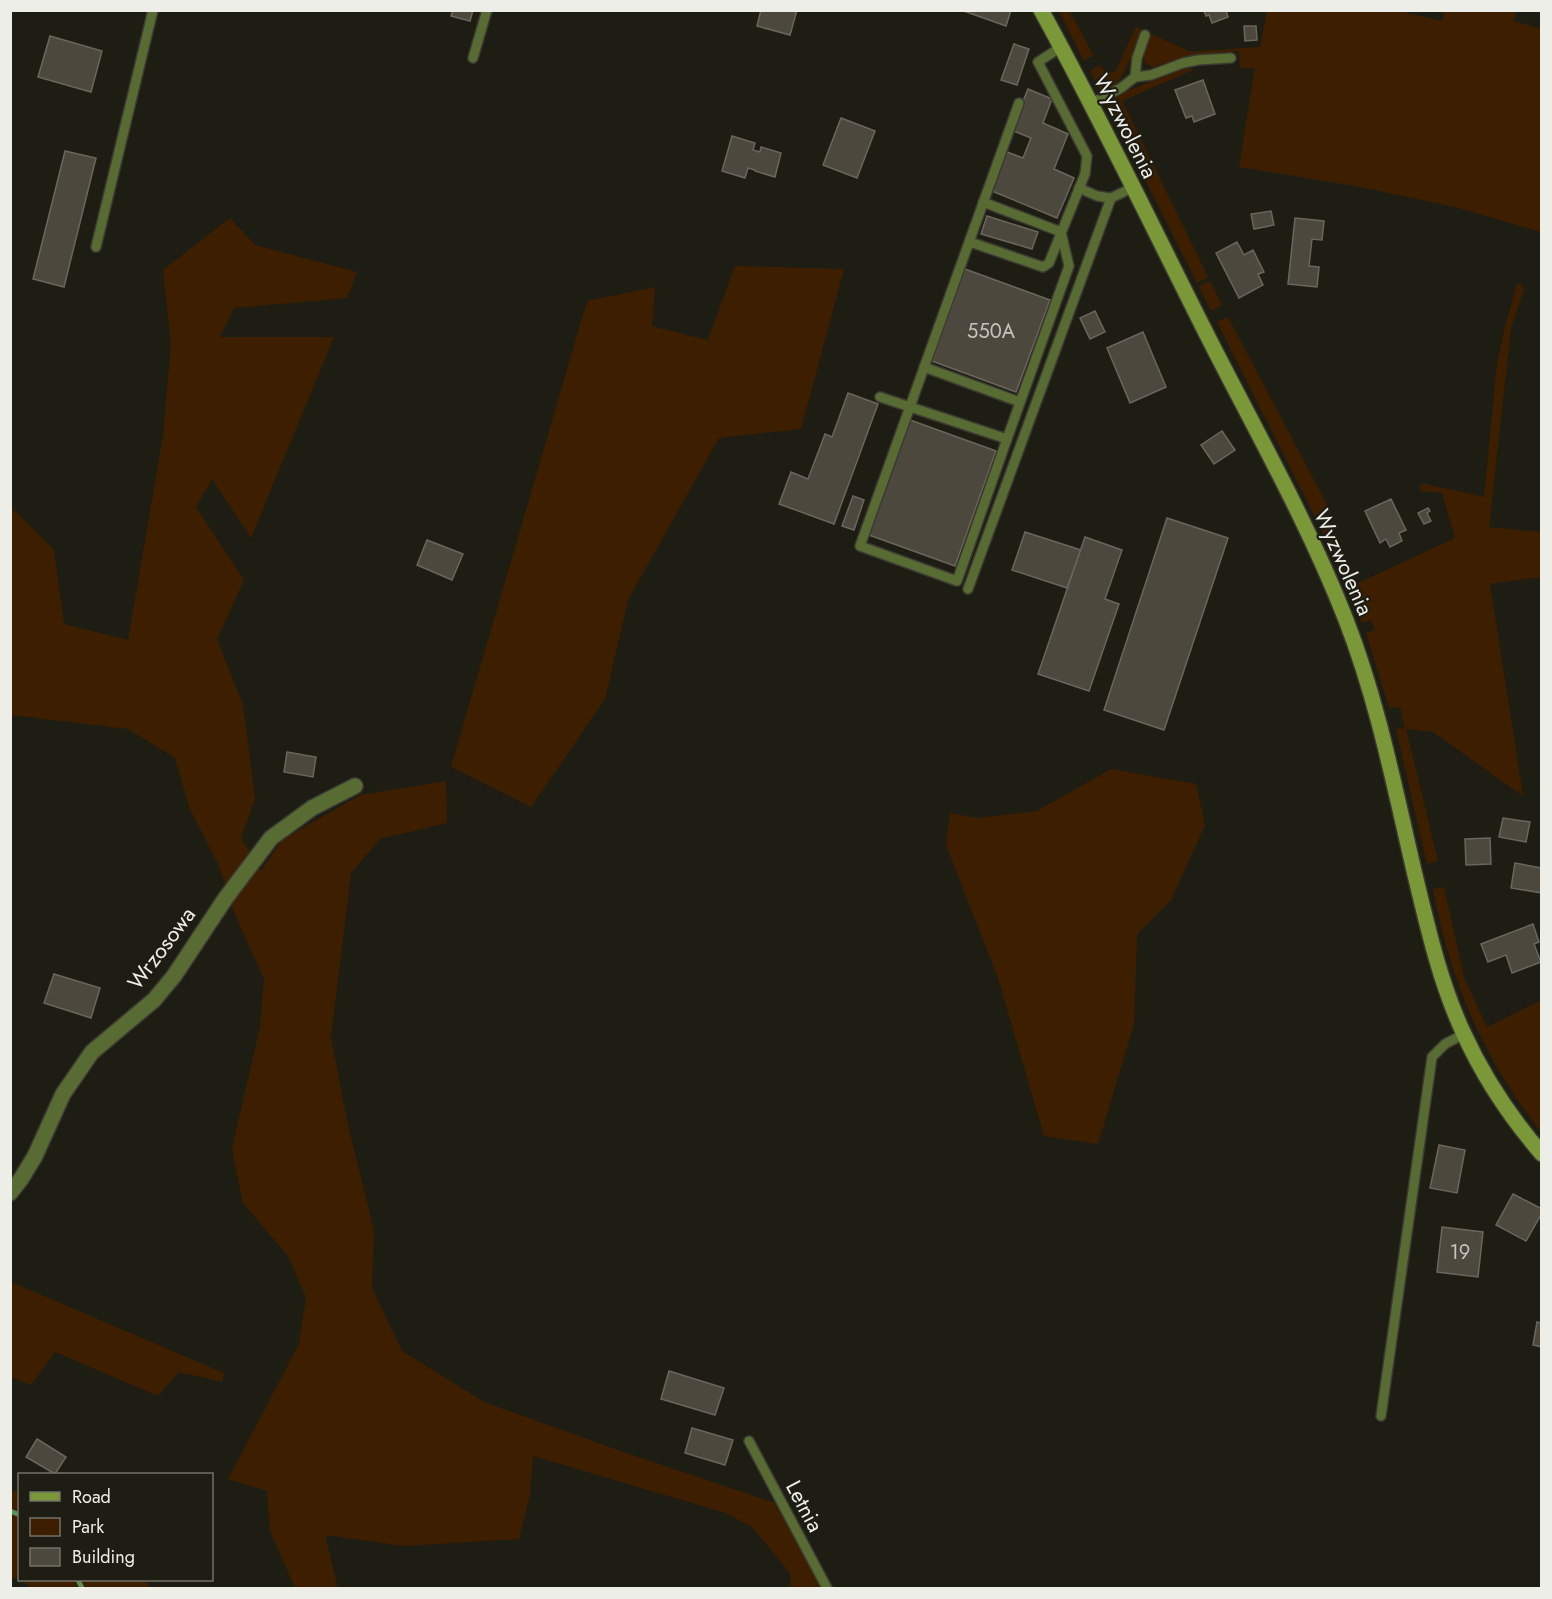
<svg xmlns="http://www.w3.org/2000/svg" width="1552" height="1599" viewBox="0 0 1552 1599" font-family="Jost,sans-serif">
<style>
.green{fill:#3d1f00}
.lines{fill:none;stroke-linecap:round;stroke-linejoin:round}
.stream{stroke:#578f5b;stroke-width:5}
.building{fill:#4c483e;stroke:#6b665c;stroke-width:1.5}
.lane-casing{stroke:#3b3a32;stroke-width:12}
.street-casing{stroke:#3b3a32;stroke-width:18}
.secondary-casing{stroke:#3b3a32;stroke-width:18}
.lane{stroke:#586b32;stroke-width:9}
.street{stroke:#586b32;stroke-width:15}
.secondary{stroke:#7a9837;stroke-width:15}
.labels{text-anchor:middle;stroke-width:4.5;stroke-linejoin:round;paint-order:stroke}
.number-label{font-size:20px;fill:#c6c4be}
.street-label{font-size:22px;fill:#eeeee8;stroke:#1e1d14}
</style>
<rect width="100%" height="100%" fill="#1e1d14"/>
<g class="green">
<path d="M1059,11H1070L1093,55L1084,61Z"/>
<path d="M1267,11H1398L1442,21L1444,11H1516L1514,21L1541,29V232L1455,207L1355,186L1239,167L1255,68H1240L1239,51C1209,54 1182,57 1153,67L1145,63C1141,53 1147,43 1151,34L1191,52L1260,47Z"/>
<path d="M1136,27L1144,30L1122,76C1116,85 1111,88 1100,91L1090,71L1099,65L1106,72H1115Z"/>
<path d="M1185,68L1195,69L1122,101L1208,277L1197,283L1107,104L1112,97Z"/>
<path d="M230,218L255,245L357,272L347,298L234,308L220,337H334L251,538L212,479L196,507L244,580L217,639L243,705L255,799L241,838L261,871L282,840L360,795L446,781L447,823L380,839L351,873L331,1037L347,1121L374,1231L372,1288L402,1351L484,1402L626,1453L775,1503L822,1588H791L790,1573L752,1527L726,1513L533,1456L530,1494L519,1539L404,1546L325,1535L338,1588H295L270,1531L267,1491L228,1479L299,1344L306,1297L288,1256L243,1203L232,1149L260,1027L264,979L233,910L219,866L189,807L175,758L128,729L11,715L10,508L16,512L54,550L64,624L128,640L163,436L171,344L163,270Z"/>
<path d="M735,266L844,269L801,429L719,438L628,600L605,699L531,807L451,767L587,301L655,287L652,326L708,340Z"/>
<path d="M1210,281L1222,305L1211,311L1199,286Z"/>
<path d="M1520,283L1524,289L1511,328L1489,527L1541,532V577L1490,584L1523,796L1433,732L1406,729L1438,861L1427,864L1396,729L1405,728L1400,707L1389,708L1366,633L1375,630L1370,620L1362,623L1338,565L1346,562L1356,584L1455,538L1442,493L1420,491V484H1426L1484,497L1497,364L1505,327L1517,284Z"/>
<path d="M1228,317L1331,512L1316,519L1217,322Z"/>
<path d="M1329,524L1344,557L1336,561L1321,528Z"/>
<path d="M1111,769L1196,784L1205,825L1171,900L1137,934L1134,1024L1098,1144L1044,1136L998,978L946,845L950,813L977,818L1037,811Z"/>
<path d="M1444,887L1464,977L1487,1027L1541,1000L1542,1109L1539,1111L1541,1115V1132C1503,1084 1470,1024 1452,965C1444,940 1438,915 1433,889Z"/>
<path d="M11,1282L224,1373L222,1382L179,1372L158,1396L55,1352L31,1385L11,1377Z"/>
<path d="M11,1491H19V1577L11,1578Z"/>
<path d="M23,1580H144L151,1588H30Z"/>
</g>
<g class="lines">
<g class="stream">
<path d="M10,1511L20,1515"/>
<path d="M78,1580L82,1588"/>
</g>
</g>
<g class="building">
<path d="M453,10H473L470,21L451,16Z"/>
<path d="M761,10H797L790,35L757,26Z"/>
<path d="M961,10H1011L1006,26Z"/>
<path d="M1226,10L1228,17L1212,23L1209,15L1206,16L1204,11Z"/>
<path d="M1244,26H1256L1257,40L1245,41Z"/>
<path d="M50,36L102,51L91,92L38,77Z"/>
<path d="M1014,44L1029,49L1017,85L1001,80Z"/>
<path d="M1203,80L1215,114L1194,122L1192,116L1186,118L1175,90Z"/>
<path d="M1028,89L1052,99L1043,123L1068,134L1054,169L1074,178L1057,218L992,191L1007,152L1023,158L1031,138L1011,130Z"/>
<path d="M841,118L875,131L857,178L823,165Z"/>
<path d="M732,136L755,143L753,150L760,152L761,147L781,153L775,177L755,171V170L748,168L745,178L722,171Z"/>
<path d="M65,151L96,158L64,287L33,279Z"/>
<path d="M1271,211L1274,225L1254,229L1251,214Z"/>
<path d="M987,216L1038,232L1032,249L981,234Z"/>
<path d="M1295,218L1324,221L1322,240L1312,239L1309,266L1319,267L1317,287L1288,284Z"/>
<path d="M1237,242L1244,255L1253,250L1264,272L1258,274L1263,285L1239,298L1216,253Z"/>
<path d="M965,269L1050,300L1016,392L932,361Z"/>
<path d="M1095,311L1105,332L1090,339L1080,318Z"/>
<path d="M1143,332L1166,387L1130,403L1107,348Z"/>
<path d="M848,393L878,404L834,524L779,504L791,472L808,479L825,434L832,437Z"/>
<path d="M910,420L996,451L955,566L869,535Z"/>
<path d="M1222,431L1235,450L1214,464L1201,445Z"/>
<path d="M853,496L864,500L854,530L842,526Z"/>
<path d="M1391,499L1406,530L1399,533L1402,541L1390,547L1386,539L1380,543L1365,511Z"/>
<path d="M1428,508L1430,511L1427,513L1431,521L1424,524L1418,513Z"/>
<path d="M1167,518L1228,538L1164,730L1104,710Z"/>
<path d="M1025,532L1081,550L1067,588L1012,570Z"/>
<path d="M1085,537L1122,550L1105,599L1119,604L1089,691L1038,674Z"/>
<path d="M427,540L463,554L452,580L417,565Z"/>
<path d="M287,752L316,757L313,777L284,772Z"/>
<path d="M1503,818L1530,822L1526,842L1499,837Z"/>
<path d="M1490,838L1491,864L1466,865L1465,839Z"/>
<path d="M1515,863L1542,868V893L1511,888Z"/>
<path d="M1533,924L1539,942L1534,944L1541,962L1512,973L1506,955L1488,962L1481,944Z"/>
<path d="M54,974L100,988L91,1018L44,1003Z"/>
<path d="M1439,1145L1465,1150L1457,1193L1430,1188Z"/>
<path d="M1513,1194L1542,1209V1213L1526,1241L1496,1225Z"/>
<path d="M1442,1227L1483,1232L1478,1277L1437,1272Z"/>
<path d="M1537,1322L1542,1323V1347L1533,1345Z"/>
<path d="M669,1371L724,1388L715,1415L661,1399Z"/>
<path d="M692,1428L733,1440L725,1465L685,1453Z"/>
<path d="M37,1439L66,1457L55,1474L26,1457Z"/>
</g>
<g class="lines">
<defs>
<g id="lane">
<path d="M473,58L487,10"/>
<path d="M1135,77L1137,58L1145,35"/>
<path d="M1090,104L1121,88L1135,77L1151,75L1183,63L1198,60L1231,58"/>
<path d="M1079,188L1097,196L1111,198"/>
<path d="M970,242L1043,267L1049,263L1085,174L1087,156L1038,62L1061,47"/>
<path d="M96,247L153,10"/>
<path d="M924,367L1020,402"/>
<path d="M880,397L1007,439L1069,266L1061,232L983,202"/>
<path d="M1007,439L957,581L860,546L1019,103"/>
<path d="M968,589L1111,198L1132,188"/>
<path d="M1381,1416L1432,1057L1445,1044L1464,1034"/>
<path d="M749,1441L827,1588"/>
</g>
<path id="street" d="M10,1193L21,1179L35,1156L63,1094L92,1052L154,1000L174,976L225,899L271,838L312,808L355,786"/>
<path id="secondary" d="M1041,10C1099,115 1151,224 1205,331C1253,426 1307,520 1346,620C1378,702 1395,790 1415,875C1428,929 1440,982 1463,1032C1483,1076 1510,1117 1542,1154"/>
</defs>
<use href="#lane" class="lane-casing"/>
<use href="#street" class="street-casing"/>
<use href="#secondary" class="secondary-casing"/>
<use href="#lane" class="lane"/>
<use href="#street" class="street"/>
<use href="#secondary" class="secondary"/>
</g>
<g class="labels">
<g class="number-label">
<text x="991" y="338">550A</text>
<text x="1460" y="1259">19</text>
</g>
<g class="street-label">
<text transform="translate(1126 126) rotate(63)" y="8">Wyzwolenia</text>
<text transform="translate(1344 562) rotate(66)" y="8">Wyzwolenia</text>
<text transform="translate(161 948) rotate(-53)" y="8">Wrzosowa</text>
<text transform="translate(805 1506) rotate(62)" y="8">Letnia</text>
</g>
</g>
<rect width="1552" height="1599" fill="none" stroke="#eeeee8" stroke-width="24"/>
<rect x="18" y="1473" width="195" height="108" fill="#1e1d14" stroke="#717169" stroke-width="1.5"/>
<rect x="30" y="1492" width="30" height="9" fill="#7a9837" stroke="#717169" stroke-width="1.5"/>
<text x="72" y="1503" font-size="18" fill="#eeeee8">Road</text>
<rect x="30" y="1518" width="30" height="18" fill="#3d1f00" stroke="#717169" stroke-width="1.5"/>
<text x="72" y="1533" font-size="18" fill="#eeeee8">Park</text>
<rect x="30" y="1548" width="30" height="18" fill="#4c483e" stroke="#717169" stroke-width="1.5"/>
<text x="72" y="1563" font-size="18" fill="#eeeee8">Building</text>
</svg>
